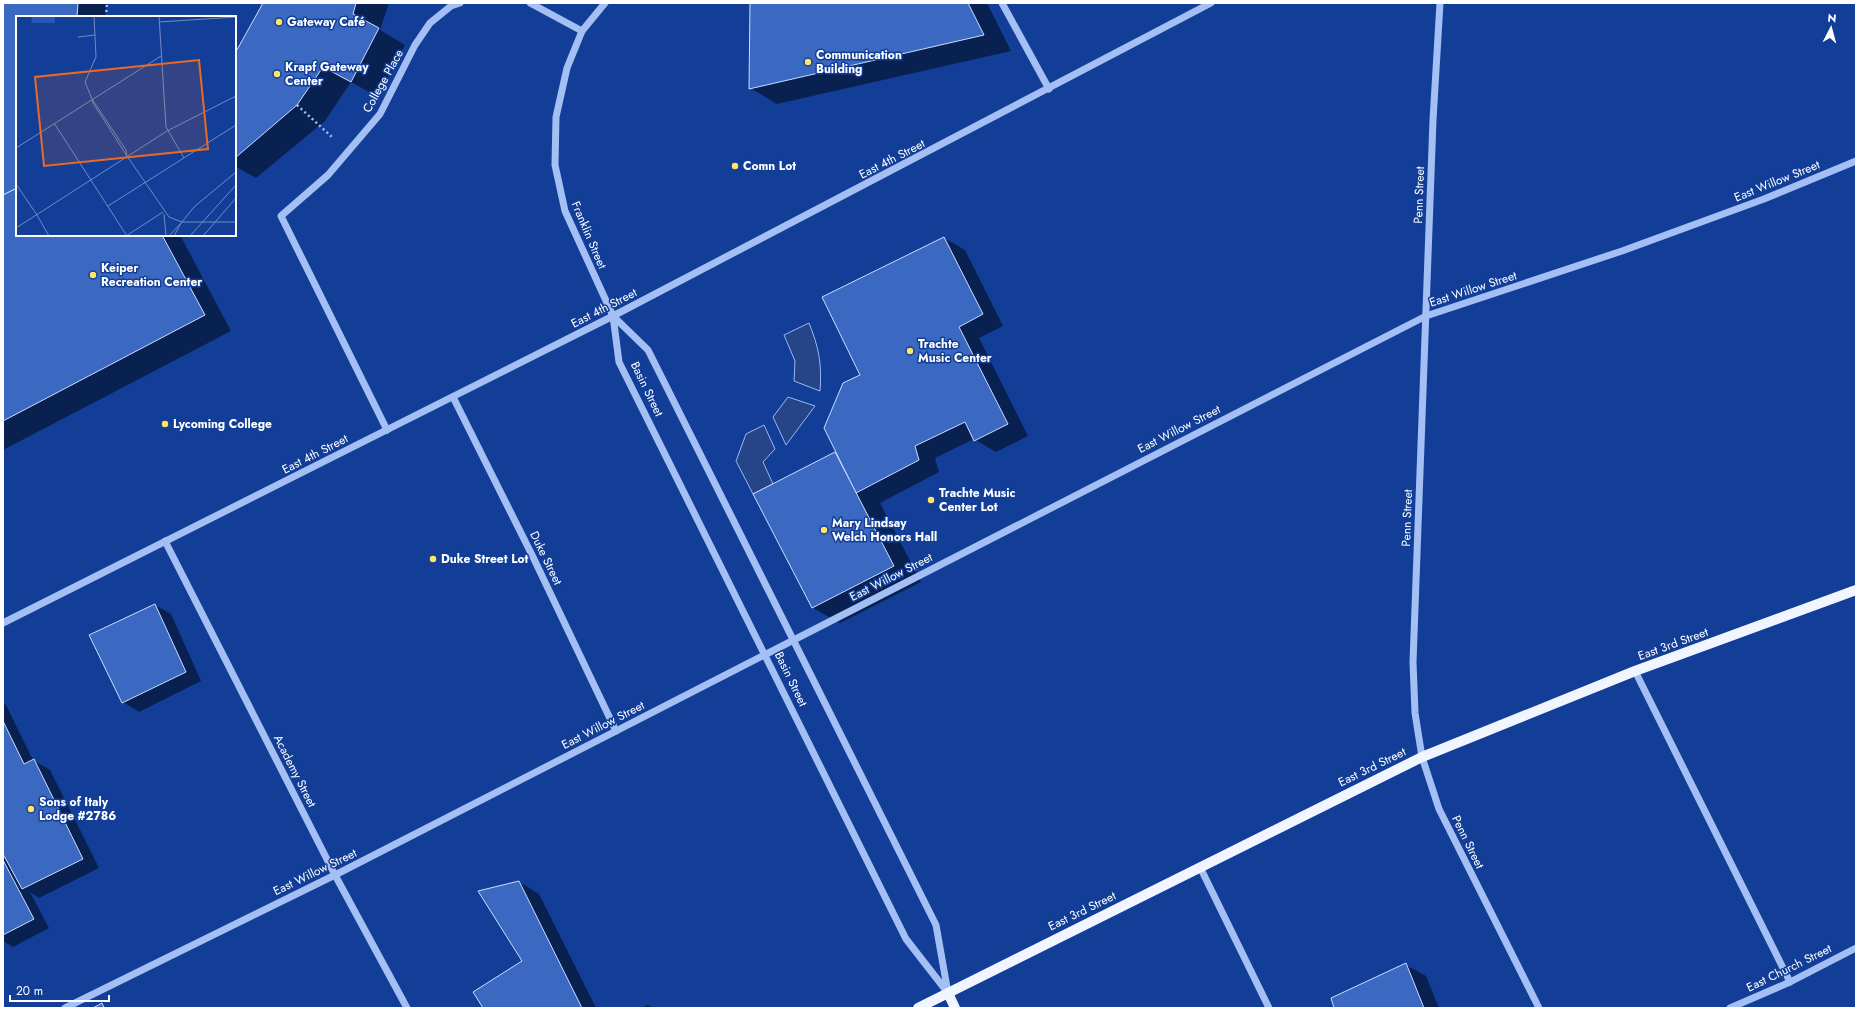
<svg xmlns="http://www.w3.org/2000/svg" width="1859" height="1011" viewBox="0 0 1859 1011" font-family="Jost,sans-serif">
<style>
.water{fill:#264589;stroke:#96b8f6}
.shadow{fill:#0007}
.building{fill:#3b68c0;stroke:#ccddfd}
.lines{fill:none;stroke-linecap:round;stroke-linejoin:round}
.path{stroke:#a4bff3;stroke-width:2.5;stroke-dasharray:2 3;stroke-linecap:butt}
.minor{stroke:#a4bff3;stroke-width:7}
.major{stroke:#f1f5ff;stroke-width:10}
.poi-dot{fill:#ffe467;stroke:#123e98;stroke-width:1.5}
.labels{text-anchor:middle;stroke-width:3;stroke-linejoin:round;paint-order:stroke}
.poi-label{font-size:12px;font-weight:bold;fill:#fff;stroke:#123e98;text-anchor:start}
.street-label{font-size:12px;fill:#fff;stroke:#123e98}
.inset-road{fill:none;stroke:#718bc1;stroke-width:1}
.view{fill:#ea6a24;fill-opacity:0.15;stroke:#ea6a24;stroke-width:2}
.inset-edge{fill:none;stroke:#fff;stroke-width:2}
</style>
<rect width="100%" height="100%" fill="#123e98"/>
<g class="water">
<path d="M809,323C819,348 822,364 820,391L794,381L795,361L784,335Z"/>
<path d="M788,397L815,406L786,445L773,417Z"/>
<path d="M764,425L775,449L763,462L773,484L753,494L736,461L746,434Z"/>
</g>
<g class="shadow">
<path d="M3,3H106L105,17H17V235H180L231,331L3,450Z"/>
<path d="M264,3H389L380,30L405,45L378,97L351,82L325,121L256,178L235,166V53L239,49Z"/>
<path d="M751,3H987L1011,51L777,104L750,88Z"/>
<path d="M944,238L965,250L1003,326L979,338L1028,436L996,452L974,439L935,458L939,472L880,503L921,582L840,623L813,608L754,494L835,453L838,455L862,375Z"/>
<path d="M155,605L171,614L201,681L139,712L123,702L90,636Z"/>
<path d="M3,703L6,705L33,760L50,770L99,868L39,898L30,892L49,928L13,947L3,941Z"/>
<path d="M519,882L539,894L596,1008H484L523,962Z"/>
<path d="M1406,965L1426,976L1439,1008H1335Z"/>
<path d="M648,1005L653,1008H642Z"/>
</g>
<g class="building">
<path d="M3,3H78L77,17H17V188L3,195Z"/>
<path d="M263,3H356L353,14L379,28L351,82L323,67L297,105L235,158V52L238,48Z"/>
<path d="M750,3H968L984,35L749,89Z"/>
<path d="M17,188V235H162L205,315L3,421V195Z"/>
<path d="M944,237L983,314L959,327L1008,424L974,441L965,422L915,446L919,460L856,493L824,428L843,383L860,375L822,297Z"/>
<path d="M835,452L894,566L812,608L753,494Z"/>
<path d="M155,604L186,672L122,703L89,635Z"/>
<path d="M3,721L24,764L34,759L83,859L22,889L3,854Z"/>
<path d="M3,860L34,919L3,935Z"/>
<path d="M519,881L582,1008H483L473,992L522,961L478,891Z"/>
<path d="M1406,963L1424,1008H1334L1331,998Z"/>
<path d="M102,1003L104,1008H93Z"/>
</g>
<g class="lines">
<g class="path">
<path d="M106,17L107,3"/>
<path d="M297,105L332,137"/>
</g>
<g class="minor">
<path d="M530,3L582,31"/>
<path d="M605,3L582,31L567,68L556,117L555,165L565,211L613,316"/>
<path d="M1002,3L1049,89"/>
<path d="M1440,3L1433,120L1413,662L1415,713L1422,757L1439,809L1539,1008"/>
<path d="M613,316L648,350L936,925L948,993L906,939L619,362Z"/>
<path d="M453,397L533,557L616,731"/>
<path d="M387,430L281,216L328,175L380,114L415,45L430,23L451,6L460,3"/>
<path d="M165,541L335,875L407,1008"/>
<path d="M3,623L613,316L1211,3"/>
<path d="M1635,671L1790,982"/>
<path d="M1200,867L1269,1008"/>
<path d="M65,1008L335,875L1426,316L1622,251L1764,199L1856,161"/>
<path d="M1730,1008L1790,982L1856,948"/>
</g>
<g class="major">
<path d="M948,993L955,1008"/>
<path d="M918,1008L1422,757L1635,671L1856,590"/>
</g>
</g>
<g class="poi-dot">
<circle cx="279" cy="22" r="4"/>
<circle cx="808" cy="62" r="4"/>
<circle cx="277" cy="74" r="4"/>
<circle cx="735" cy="166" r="4"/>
<circle cx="93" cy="275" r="4"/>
<circle cx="910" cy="351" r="4"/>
<circle cx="165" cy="424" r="4"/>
<circle cx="931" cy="500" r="4"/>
<circle cx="824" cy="530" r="4"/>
<circle cx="433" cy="559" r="4"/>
<circle cx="31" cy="809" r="4"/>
</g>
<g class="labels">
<g class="poi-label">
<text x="287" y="26">Gateway Café</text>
<text x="816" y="59">Communication<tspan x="816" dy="14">Building</tspan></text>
<text x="285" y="71">Krapf Gateway<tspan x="285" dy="14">Center</tspan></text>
<text x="743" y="170">Comn Lot</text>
<text x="101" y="272">Keiper<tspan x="101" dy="14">Recreation Center</tspan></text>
<text x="918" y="348">Trachte<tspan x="918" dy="14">Music Center</tspan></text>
<text x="173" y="428">Lycoming College</text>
<text x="939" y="497">Trachte Music<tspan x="939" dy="14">Center Lot</tspan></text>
<text x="832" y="527">Mary Lindsay<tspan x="832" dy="14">Welch Honors Hall</tspan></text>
<text x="441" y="563">Duke Street Lot</text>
<text x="39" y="806">Sons of Italy<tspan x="39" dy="14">Lodge #2786</tspan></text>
</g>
<g class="street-label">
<text transform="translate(383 81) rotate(-61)" y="4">College Place</text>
<text transform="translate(892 159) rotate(-27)" y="4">East 4th Street</text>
<text transform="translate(1777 181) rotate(-22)" y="4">East Willow Street</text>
<text transform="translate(1419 195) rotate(-88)" y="4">Penn Street</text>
<text transform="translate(589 235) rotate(67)" y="4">Franklin Street</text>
<text transform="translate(1473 289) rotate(-18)" y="4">East Willow Street</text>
<text transform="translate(604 308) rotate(-27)" y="4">East 4th Street</text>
<text transform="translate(647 389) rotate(64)" y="4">Basin Street</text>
<text transform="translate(1179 429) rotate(-27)" y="4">East Willow Street</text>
<text transform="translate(315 454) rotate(-27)" y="4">East 4th Street</text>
<text transform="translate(1407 518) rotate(-88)" y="4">Penn Street</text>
<text transform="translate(546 558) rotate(64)" y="4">Duke Street</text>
<text transform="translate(891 577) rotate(-27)" y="4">East Willow Street</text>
<text transform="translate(1673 644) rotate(-20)" y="4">East 3rd Street</text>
<text transform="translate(791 679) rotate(64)" y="4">Basin Street</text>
<text transform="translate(603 725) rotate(-27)" y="4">East Willow Street</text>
<text transform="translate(1372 767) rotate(-26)" y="4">East 3rd Street</text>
<text transform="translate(295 771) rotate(63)" y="4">Academy Street</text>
<text transform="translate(1468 842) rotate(64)" y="4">Penn Street</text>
<text transform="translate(315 872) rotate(-26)" y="4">East Willow Street</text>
<text transform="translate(1082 911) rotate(-26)" y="4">East 3rd Street</text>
<text transform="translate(1789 968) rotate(-26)" y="4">East Church Street</text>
</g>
</g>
<g transform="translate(16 16)">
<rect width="220" height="220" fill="#123e98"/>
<path d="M15,0H39V7H16Z" fill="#2557b6"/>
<path class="inset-road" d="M143,0L150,111L168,142M143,6L220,1M62,21L79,19M76,83L110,134L111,140L77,87ZM76,83L69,66L80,41L78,0M38,107L111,220M0,132L145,40M111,140L153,201L166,206H220M0,168L21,199M92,190L220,109M148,198L150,220M21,199L33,220M166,206L178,191L220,156M0,212L151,115L220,80M110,220L147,196M153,220L166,206M158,220L165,207M174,220L220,169M187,220L220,182"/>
<path class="view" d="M183,44L192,133L28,150L19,61Z"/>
<rect width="220" height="220" class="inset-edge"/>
</g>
<rect width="1859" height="1011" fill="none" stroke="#ffffff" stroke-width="8"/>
<g transform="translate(1831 28) rotate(6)" stroke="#123e98" stroke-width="3" paint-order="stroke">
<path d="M0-3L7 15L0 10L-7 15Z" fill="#ffffff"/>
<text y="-6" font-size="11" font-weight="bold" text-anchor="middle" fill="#ffffff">N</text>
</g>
<path d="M10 995v6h99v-6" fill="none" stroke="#ffffff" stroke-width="2"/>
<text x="16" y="995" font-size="12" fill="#ffffff" stroke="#123e98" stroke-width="3" paint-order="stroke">20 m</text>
</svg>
